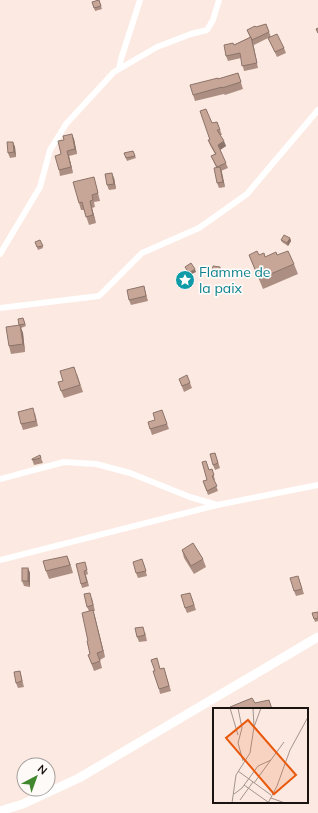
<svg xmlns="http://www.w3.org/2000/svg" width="318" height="813" viewBox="0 0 318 813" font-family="Mulish,sans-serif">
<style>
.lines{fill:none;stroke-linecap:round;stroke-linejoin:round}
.minor{stroke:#fff;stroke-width:6}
.secondary{stroke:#fff;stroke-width:9}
.wall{fill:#ac8f82}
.shaded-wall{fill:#8c746a}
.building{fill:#c8a697;stroke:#8c746a}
.labels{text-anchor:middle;stroke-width:3.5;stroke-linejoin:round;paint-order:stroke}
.culture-label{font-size:14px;fill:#0d838f;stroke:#fefaf8;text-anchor:start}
.inset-road{fill:none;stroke:#a2948e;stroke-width:1}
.view{fill:#e8590c;fill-opacity:0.15;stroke:#e8590c;stroke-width:2}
.inset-edge{fill:none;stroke:#1a1411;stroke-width:2}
</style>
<rect width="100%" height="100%" fill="#fce9e1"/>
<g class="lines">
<g class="minor">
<path d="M119,69L121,59L140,0"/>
<path d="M0,254L40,187L50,150L66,124L114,72L157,47L191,34L207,30L213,20L219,0"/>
<path d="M0,308L99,296L142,253L199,228L247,194L318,110"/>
<path d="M0,479L64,462L96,464L130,473L190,497L217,505"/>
<path d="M0,560L217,505L318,485"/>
</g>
<path class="secondary" d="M0,811L23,804L79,778L318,637"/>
</g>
<g class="wall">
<path d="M99,0L102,9L95,11L92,2Z"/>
<path d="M266,24L271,37L284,48L286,53L277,57L268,38L254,45L252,41L258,68L244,71L241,58L228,61L226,56L234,45L250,37L247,30Z"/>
<path d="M238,73L243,89L225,95L224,94L195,101L193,95L218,79Z"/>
<path d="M217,122L222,135H220L226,146L220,150L228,168L221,171L225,187L219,188L217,183L216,167L211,156L215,154L210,145L208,140H210L212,123Z"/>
<path d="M74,139L77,154L69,156L73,173L60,176L59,170L61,154Z"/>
<path d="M13,142L15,147L16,157L10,158L8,153Z"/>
<path d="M133,151L136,158L127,161L124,153Z"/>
<path d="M94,177L100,201L94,202L95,207L92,208L96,223L89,225L84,210H81L79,203Z"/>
<path d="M114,178L116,189L109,190L107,185Z"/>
<path d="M290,238L291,241L288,246L282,242L281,240Z"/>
<path d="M40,240L43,248L38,250L35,242Z"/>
<path d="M249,255H259L265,257L277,255L294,264L298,274L263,289Z"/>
<path d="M220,267L221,270L219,275L213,274L212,272Z"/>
<path d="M144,286L148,301L131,305L129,300Z"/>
<path d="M23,318L26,326L21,328L23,333L25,352L11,354L9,346Z"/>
<path d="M77,374L83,392L64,398L61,391Z"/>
<path d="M179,379L190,383L192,388L184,392Z"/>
<path d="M162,410L169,429L152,435L150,429L155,420Z"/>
<path d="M35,413L38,426L23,430L21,424Z"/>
<path d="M215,453L220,468L215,470L213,465Z"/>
<path d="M41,458L43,463L34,465L32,459Z"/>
<path d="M212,469L215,480H214L218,491L208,495L203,481L207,480L209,470Z"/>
<path d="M182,550L203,559L206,567L194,574L184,558Z"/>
<path d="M67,556L73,573L49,579L46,571Z"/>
<path d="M144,564L147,576L138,578L136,573Z"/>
<path d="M86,566L88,574L86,575L89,586L82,588L81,584Z"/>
<path d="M28,568L30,573V587L24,586L22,581Z"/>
<path d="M298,576L304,594L296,596L294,591Z"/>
<path d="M92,598L95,611H93L95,617L105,657L100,660L102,668L94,671L88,655L90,654L88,641L89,611L87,607Z"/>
<path d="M192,598L196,610L187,613L185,608Z"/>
<path d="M318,612V621L315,622L312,613Z"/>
<path d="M145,632L147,641L139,642L137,637Z"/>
<path d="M164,668L171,691L160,694L159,689L160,669Z"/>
<path d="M20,671L24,687L18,688L16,683Z"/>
</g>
<g class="shaded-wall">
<path d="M251,37L253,42L258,68L257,63Z"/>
<path d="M72,134L74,139L77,154L75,149Z"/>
<path d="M224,141L226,146L220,150L218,145Z"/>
<path d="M13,142L15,147L16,157L14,152Z"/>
<path d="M67,151L69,156L73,173L71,167Z"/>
<path d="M220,167L222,172L225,187L223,182Z"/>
<path d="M112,173L114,178L116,189L114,184Z"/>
<path d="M90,201L92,208L96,223L93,215Z"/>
<path d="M290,238L291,241L288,246L287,243Z"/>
<path d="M220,267L221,270L219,275V273Z"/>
<path d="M195,269L196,272L190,275L189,273Z"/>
<path d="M20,325L23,333L25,352L23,344Z"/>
<path d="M67,556L70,563L73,573L70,565Z"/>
<path d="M28,568L30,573V587L28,581Z"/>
<path d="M93,610L95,617L105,657L103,651Z"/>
</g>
<g class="building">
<path d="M99,0L101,6L94,8L92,2Z"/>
<path d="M266,24L269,32L252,40L247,30L255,26L256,27Z"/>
<path d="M318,28V33L316,29Z"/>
<path d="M277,34L284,48L275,52L268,38Z"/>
<path d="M251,37L257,63L242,66L240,53L226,56L224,45L233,43L234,45Z"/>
<path d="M238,73L241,82L222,88V87L193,95L190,85L218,78V79Z"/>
<path d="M206,109L212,123L217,122L220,130H217L224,141L218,145L226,163L217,167L211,156L216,154L208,140H210L200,111Z"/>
<path d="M72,134L75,149L67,151L71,167L59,170L55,156L61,154L58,141L64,140L63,136Z"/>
<path d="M7,142H13L14,152L8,153Z"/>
<path d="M133,151L135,156L126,158L124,153Z"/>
<path d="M220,167L223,182L217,183L214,168Z"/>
<path d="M112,173L114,184L107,185L105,174Z"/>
<path d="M94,177L98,193L92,195L93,200L90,201L93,215L86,217L82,202L79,203L73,182Z"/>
<path d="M284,235L290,238L287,243L281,240Z"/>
<path d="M40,240L43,246L37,247L35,242Z"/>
<path d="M257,251L259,255L264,253L265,257L276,252L277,255L288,251L294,264L259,279L249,255Z"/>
<path d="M191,263L195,269L189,273L185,267Z"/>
<path d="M213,266L220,267L219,273L212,272Z"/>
<path d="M144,286L146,296L129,300L127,290Z"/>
<path d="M23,318L25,324L19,325L18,319Z"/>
<path d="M20,325L23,344L9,346L6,327Z"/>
<path d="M74,367L80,385L61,391L58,382L63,381L60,371Z"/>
<path d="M187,375L190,383L182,386L179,379Z"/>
<path d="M33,408L36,421L21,424L18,412Z"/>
<path d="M162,410L167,424L150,429L148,422L155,420L153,413Z"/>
<path d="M215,453L218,463L213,465L210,454Z"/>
<path d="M40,455L41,458L32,460V459Z"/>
<path d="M206,461L209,470L212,469L214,475L212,476L217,486L207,491L203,481L207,480L202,462Z"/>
<path d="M193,543L203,559L191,566L182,550Z"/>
<path d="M67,556L70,565L46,571L43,561Z"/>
<path d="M142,559L146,571L136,573L133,562Z"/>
<path d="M85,562L87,570L84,571L87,582L81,584L76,564Z"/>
<rect x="22" y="568" width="6" height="13"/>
<path d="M298,576L302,589L294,591L290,578Z"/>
<path d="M90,593L93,605L87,607L84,594Z"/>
<path d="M190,593L194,605L185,608L181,595Z"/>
<path d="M93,610L103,651L97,653L100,661L92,664L88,655L90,654L87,641H88L82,613Z"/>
<path d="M318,612V618L314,619L312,613Z"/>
<path d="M143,627L145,635L137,637L135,628Z"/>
<path d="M157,658L160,669L164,668L169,686L159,689L153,671H155L151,660Z"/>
<path d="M20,671L22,681L16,683L14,672Z"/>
<path d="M252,698L255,703L269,700L272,709H231L230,707Z"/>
</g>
<defs>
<symbol id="sight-disc" viewBox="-11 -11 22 22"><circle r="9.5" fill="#0f9aa8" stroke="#fefaf8"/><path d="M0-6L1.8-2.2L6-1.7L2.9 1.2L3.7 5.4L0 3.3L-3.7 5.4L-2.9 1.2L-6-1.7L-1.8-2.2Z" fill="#fff"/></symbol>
</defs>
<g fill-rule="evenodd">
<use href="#sight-disc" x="174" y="269" width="22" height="22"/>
</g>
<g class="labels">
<g class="culture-label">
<text x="199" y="277">Flamme de<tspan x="199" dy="16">la paix</tspan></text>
</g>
</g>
<g transform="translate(213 708)">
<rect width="95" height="95" fill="#fce9e1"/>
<path class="inset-road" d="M17,0L25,27M25,0L29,20L25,35L30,53M40,0L41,19M25,63L58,87M41,75L71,34M31,77L55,94M21,86L29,80L45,58L58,52M58,90L72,95M27,92L40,74M19,95L23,67L37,45L41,19L48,0M55,95L64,78L77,42L95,9"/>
<path class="view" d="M35,12L83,67L61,86L13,30Z"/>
<rect width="95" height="95" class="inset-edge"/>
</g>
<g transform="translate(36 777) rotate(41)"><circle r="19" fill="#fefaf8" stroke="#a39e9c"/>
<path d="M0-3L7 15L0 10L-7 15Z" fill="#40872d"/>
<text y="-6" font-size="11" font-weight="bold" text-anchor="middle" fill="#1a1411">N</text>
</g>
</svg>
